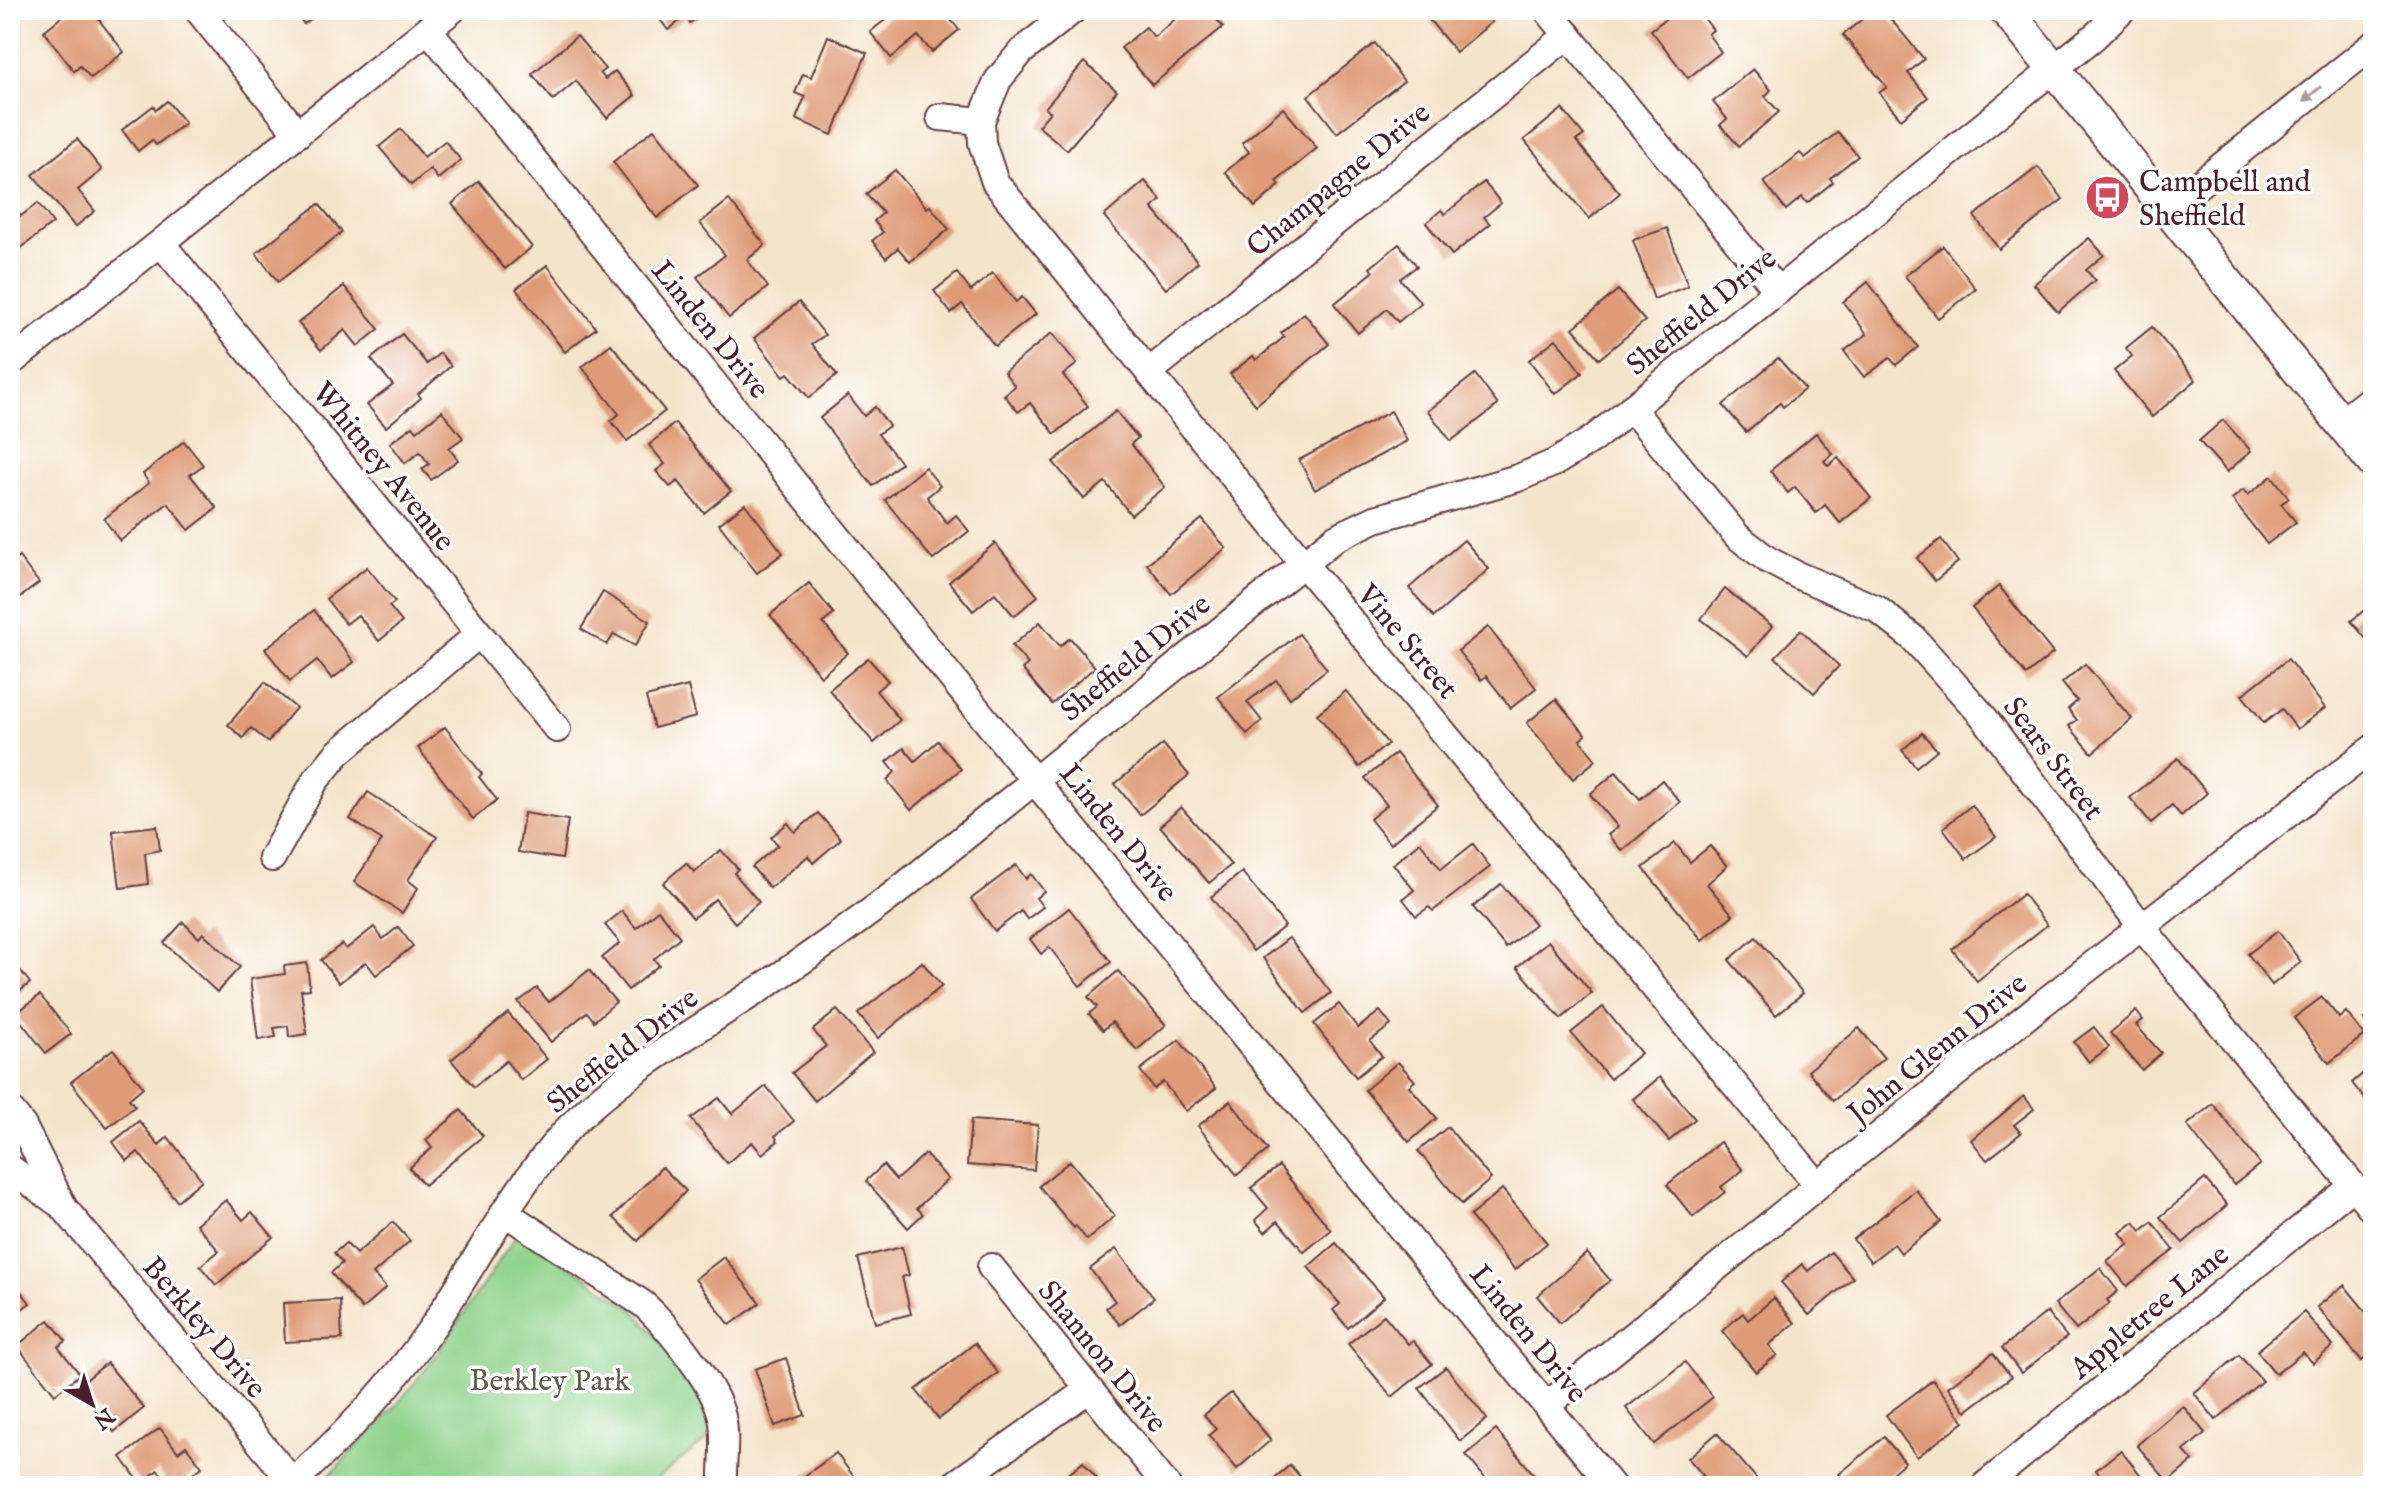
<svg xmlns="http://www.w3.org/2000/svg" width="2383" height="1496" viewBox="0 0 2383 1496" font-family="'IM FELL English',serif">
<style>
.green{fill:#90d38b;stroke:#6d795b;stroke-width:2}
.building{fill:#df9b77}
.lines{fill:none;stroke-linecap:round;stroke-linejoin:round}
.minor-casing{stroke:#643d43;stroke-width:30}
.major-casing{stroke:#643d43;stroke-width:36}
.minor{stroke:#fff;stroke-width:26}
.major{stroke:#fff;stroke-width:32}
.oneway{fill:#ae9aa0}
.labels{text-anchor:middle;stroke-width:7;stroke-linejoin:round;paint-order:stroke}
.street-label{font-size:30px;fill:#4a1f2b;stroke:#fff}
.poi-label{font-size:30px;fill:#4a1f2b;stroke:#fff;text-anchor:start}
.park-label{font-size:30px;fill:#625e4d;stroke:#fff}
</style>
<rect width="100%" height="100%" fill="#fff"/>
<filter id="ink" filterUnits="userSpaceOnUse"><feTurbulence type="fractalNoise" baseFrequency=".0125" numOctaves="2"/><feDisplacementMap in="SourceGraphic" scale="16" xChannelSelector="R" yChannelSelector="G"/><feConvolveMatrix kernelMatrix="1 2 1 2 8 2 1 2 1" color-interpolation-filters="sRGB"/></filter>
<filter id="wash" filterUnits="userSpaceOnUse"><feTurbulence type="fractalNoise" baseFrequency=".006" numOctaves="4" result="noise"/><feDisplacementMap in="SourceGraphic" scale="32" xChannelSelector="R" yChannelSelector="G"/><feGaussianBlur stdDeviation="1.8" result="paint"/><feColorMatrix in="noise" values="0 0 0 0 0 0 0 0 0 0 0 0 0 0 0 0 0 1.4 0 .05"/><feComposite in="paint" operator="in"/></filter>
<g filter="url(#wash)">
<rect width="100%" height="100%" fill="#f4e4ca"/>
<path class="green" d="M519,1231L633,1309L680,1364L704,1406L713,1435L648,1486H319L395,1407L435,1357Z"/>
<g id="blocks">
<g class="building">
<path d="M70,10H103L106,15L99,20L124,52L91,78L80,66L74,71L44,31Z"/>
<path d="M281,10H322L304,24L295,12L287,18Z"/>
<path d="M653,10H708L690,23L685,17L668,30Z"/>
<path d="M894,10H943L959,30L932,52L918,36L891,58L870,32L895,12Z"/>
<path d="M1186,10H1209L1223,27L1152,85L1121,48L1146,27L1154,37Z"/>
<path d="M1421,10H1482L1492,22L1456,52Z"/>
<path d="M1677,10H1698L1713,30L1708,34L1721,52L1688,78L1651,30Z"/>
<path d="M1873,10H1883L1924,59L1908,73L1928,97L1901,119L1879,93L1887,87L1843,35Z"/>
<path d="M577,36L605,69L600,73L605,79L615,71L635,95L607,118L576,81L553,100L532,74Z"/>
<path d="M828,36L867,53L832,135L796,119L805,97L795,93L803,74L811,77Z"/>
<path d="M1375,43L1404,81L1337,133L1308,96Z"/>
<path d="M1084,62L1117,91L1067,150L1038,126L1050,112L1045,108Z"/>
<path d="M1753,69L1771,90L1765,96L1779,112L1739,146L1720,125L1727,119L1713,102Z"/>
<path d="M167,101L185,123L156,145L152,140L138,151L122,130L153,106L156,110Z"/>
<path d="M1283,108L1317,148L1277,181L1280,185L1255,207L1225,172L1249,152L1242,143Z"/>
<path d="M1562,109L1584,135L1576,141L1620,193L1589,219L1524,140Z"/>
<path d="M401,129L424,157L445,141L461,160L438,179L430,169L411,185L379,147Z"/>
<path d="M654,129L698,185L657,218L613,162Z"/>
<path d="M1838,132L1858,156L1830,178L1833,182L1807,203L1802,197L1786,210L1764,182L1800,153L1805,158Z"/>
<path d="M77,139L102,170L78,190L95,211L75,227L33,175Z"/>
<path d="M2038,167L2063,199L1999,249L1974,216Z"/>
<path d="M895,170L927,208L930,206L949,229L910,262L898,248L886,258L872,241L883,232L874,221L883,213L866,194Z"/>
<path d="M479,181L532,247L505,269L452,204Z"/>
<path d="M1145,181L1161,200L1152,208L1198,262L1166,289L1104,216Z"/>
<path d="M1484,182L1501,203L1484,217L1490,224L1452,255L1426,223L1441,210L1445,214Z"/>
<path d="M729,200L765,245L747,260L768,287L729,318L697,277L725,255L700,223Z"/>
<path d="M38,203L53,223L11,256L10,207L12,206L21,216Z"/>
<path d="M319,204L342,232L278,282L256,253Z"/>
<path d="M1667,228L1688,286L1654,299L1633,240Z"/>
<path d="M2089,238L2104,255L2086,270L2095,280L2058,312L2034,284Z"/>
<path d="M1399,244L1417,266L1400,279L1421,303L1398,322L1387,309L1358,333L1334,304L1373,272L1370,268Z"/>
<path d="M1943,246L1976,289L1938,318L1905,276Z"/>
<path d="M547,265L596,328L565,352L516,289Z"/>
<path d="M957,273L971,291L993,273L1016,302L1022,297L1036,314L995,346L962,304L951,313L934,291Z"/>
<path d="M1868,282L1918,347L1896,365L1890,358L1864,377L1844,351L1867,334L1843,302Z"/>
<path d="M344,286L379,329L358,346L345,330L321,350L298,323Z"/>
<path d="M1618,290L1645,321L1599,359L1573,328Z"/>
<path d="M799,302L825,335L812,344L837,375L809,398L788,373L784,376L754,338Z"/>
<path d="M1304,313L1329,344L1256,405L1230,374L1253,356L1256,360L1284,337L1281,333Z"/>
<path d="M2152,327L2196,380L2152,417L2114,371L2132,356L2126,348Z"/>
<path d="M1052,333L1077,364L1063,375L1088,406L1055,434L1030,403L1018,412L1004,395L1015,386L1004,372Z"/>
<path d="M402,334L427,364L440,353L451,366L418,394L421,398L386,427L367,405L393,385L371,359Z"/>
<path d="M1556,339L1582,373L1555,394L1529,360Z"/>
<path d="M611,344L665,411L627,441L611,421L619,414L582,367Z"/>
<path d="M1778,358L1805,389L1783,407L1780,403L1746,432L1723,405Z"/>
<path d="M1475,374L1498,405L1451,441L1428,411Z"/>
<path d="M848,395L864,416L875,407L889,426L878,434L901,463L873,486L820,418Z"/>
<path d="M442,411L463,438L449,448L458,460L431,480L422,469L429,464L420,452L405,463L390,443L413,426L417,431Z"/>
<path d="M1116,411L1138,438L1131,444L1165,487L1131,515L1105,482L1084,499L1053,462Z"/>
<path d="M1391,411L1407,441L1315,490L1299,460Z"/>
<path d="M2223,420L2251,451L2227,472L2199,441Z"/>
<path d="M675,423L731,491L704,513L678,481L670,487L656,471L665,464L649,445Z"/>
<path d="M1816,433L1833,454L1824,461L1828,466L1838,458L1871,498L1840,523L1825,505L1816,513L1795,487L1788,493L1770,471Z"/>
<path d="M184,441L203,465L190,475L217,508L189,530L168,503L120,541L104,519L149,483L143,474Z"/>
<path d="M925,467L940,486L927,497L947,523L956,515L969,531L933,560L885,500Z"/>
<path d="M2272,476L2289,498L2281,504L2296,522L2267,544L2232,499L2243,490L2248,495Z"/>
<path d="M745,504L783,553L757,573L719,524Z"/>
<path d="M1202,519L1226,548L1171,594L1147,564Z"/>
<path d="M1941,539L1958,562L1935,581L1917,558Z"/>
<path d="M1464,540L1489,569L1434,617L1409,588Z"/>
<path d="M995,543L1038,596L1014,616L995,593L973,611L949,582Z"/>
<path d="M19,557L39,583L10,605V564Z"/>
<path d="M367,567L395,602L389,606L402,622L379,641L358,615L346,624L326,599Z"/>
<path d="M809,583L834,614L823,623L848,653L821,676L770,615Z"/>
<path d="M1999,586L2053,653L2026,675L1972,608Z"/>
<path d="M1725,589L1772,626L1748,656L1701,619Z"/>
<path d="M603,592L650,621L635,646L614,634L607,645L581,629Z"/>
<path d="M2373,603V647L2351,621Z"/>
<path d="M314,610L354,662L332,679L317,660L290,681L265,649Z"/>
<path d="M1040,622L1060,646L1070,638L1095,667L1052,704L1022,669L1028,664L1012,646Z"/>
<path d="M1488,627L1536,688L1511,708L1486,676L1481,680L1458,651Z"/>
<path d="M1801,630L1839,666L1814,693L1775,657Z"/>
<path d="M1299,634L1327,669L1290,698L1276,680L1247,702L1262,721L1247,734L1218,697Z"/>
<path d="M868,658L888,681L876,691L900,720L874,743L829,690Z"/>
<path d="M2288,659L2325,708L2297,729L2282,709L2264,723L2242,695Z"/>
<path d="M2085,664L2132,719L2092,753L2069,726L2077,720L2068,709L2077,701L2062,683Z"/>
<path d="M265,682L296,708L268,742L251,728L243,738L228,725Z"/>
<path d="M688,686L696,717L654,728L646,697Z"/>
<path d="M1346,691L1388,744L1359,767L1317,714Z"/>
<path d="M1556,699L1586,735L1580,740L1596,760L1573,779L1527,723Z"/>
<path d="M445,727L482,774L479,777L497,800L473,819L418,748Z"/>
<path d="M1922,733L1937,750L1916,767L1902,750Z"/>
<path d="M938,741L961,769L911,810L887,780L895,772L887,762L904,748L915,761Z"/>
<path d="M1163,744L1189,775L1140,815L1115,784Z"/>
<path d="M1396,753L1438,805L1390,844L1370,819L1387,805L1365,778Z"/>
<path d="M2178,758L2207,793L2181,816L2172,805L2151,823L2130,798Z"/>
<path d="M1616,772L1640,799L1662,780L1680,802L1622,851L1608,835L1618,827L1590,794Z"/>
<path d="M368,792L437,837L408,880L418,888L402,913L354,882L382,840L350,819Z"/>
<path d="M1972,805L1996,837L1966,859L1943,828Z"/>
<path d="M1181,807L1231,865L1209,883L1160,826Z"/>
<path d="M524,813L568,820L562,859L518,852Z"/>
<path d="M818,813L841,839L813,863L808,856L770,888L752,867L778,845L771,837L788,823L795,832Z"/>
<path d="M157,826L160,850L145,853L148,884L120,888L113,831Z"/>
<path d="M1420,842L1441,869L1473,844L1490,867L1433,911L1429,907L1416,916L1403,899L1414,890L1393,864Z"/>
<path d="M1675,843L1690,862L1710,846L1727,866L1707,884L1733,915L1702,940L1643,868Z"/>
<path d="M721,850L738,869L734,873L759,902L735,923L715,899L693,918L663,883L686,863L694,872Z"/>
<path d="M1016,865L1026,879L1031,874L1044,891L1036,898L1043,907L1027,919L1021,911L995,931L971,899Z"/>
<path d="M1242,872L1285,926L1253,951L1211,897Z"/>
<path d="M1501,884L1535,924L1506,948L1473,907Z"/>
<path d="M2023,894L2047,925L1977,981L1952,949Z"/>
<path d="M1069,908L1111,962L1080,986L1049,947L1041,954L1030,939Z"/>
<path d="M658,910L680,937L654,959L659,965L628,990L602,958L620,943L605,925L622,911L636,928Z"/>
<path d="M183,922L199,938L203,933L240,967L217,992L164,943Z"/>
<path d="M374,927L383,939L398,927L413,946L376,975L366,962L339,983L321,960L342,944L346,949Z"/>
<path d="M2278,931L2301,962L2272,985L2248,954Z"/>
<path d="M1756,937L1803,993L1776,1015L1729,960Z"/>
<path d="M1289,938L1331,993L1305,1013L1263,958Z"/>
<path d="M1548,941L1592,993L1561,1019L1517,967Z"/>
<path d="M10,957L30,983L10,999Z"/>
<path d="M922,962L942,986L878,1038L858,1014Z"/>
<path d="M307,963L310,989L301,990L307,1034L289,1037L288,1026L274,1028L276,1037L258,1040L250,979L285,974L284,966Z"/>
<path d="M589,970L616,1002L594,1021L587,1012L551,1042L518,1002L537,988L549,1002Z"/>
<path d="M1118,971L1166,1025L1137,1050L1112,1022L1103,1030L1089,1014L1097,1007L1088,997Z"/>
<path d="M40,995L71,1034L46,1053L15,1014Z"/>
<path d="M2322,997L2339,1018L2346,1012L2364,1035L2329,1063L2294,1018Z"/>
<path d="M1339,1004L1358,1028L1380,1011L1391,1025L1370,1041L1382,1056L1356,1077L1314,1024Z"/>
<path d="M1603,1007L1641,1053L1610,1079L1571,1033Z"/>
<path d="M837,1010L873,1052L815,1101L792,1073L826,1046L813,1030Z"/>
<path d="M2136,1011L2143,1020L2136,1025L2161,1053L2142,1070L2110,1033Z"/>
<path d="M2373,1012V1030L2364,1019Z"/>
<path d="M508,1013L547,1059L521,1080L506,1061L474,1087L451,1060Z"/>
<path d="M2094,1027L2109,1047L2089,1062L2074,1042Z"/>
<path d="M1859,1028L1884,1058L1833,1101L1808,1071Z"/>
<path d="M1179,1040L1216,1088L1186,1111L1163,1082L1154,1089L1140,1070Z"/>
<path d="M113,1049L143,1087L129,1099L135,1106L107,1128L71,1082Z"/>
<path d="M1398,1062L1415,1081L1409,1086L1437,1118L1409,1142L1365,1090Z"/>
<path d="M2373,1065V1109L2352,1083Z"/>
<path d="M1660,1077L1695,1119L1669,1141L1633,1099Z"/>
<path d="M766,1086L794,1121L775,1136L778,1141L762,1154L752,1142L727,1163L691,1119L719,1098L732,1114Z"/>
<path d="M2024,1096L2034,1109L2014,1125L2021,1133L1987,1160L1971,1140Z"/>
<path d="M1230,1101L1268,1150L1237,1175L1198,1126Z"/>
<path d="M2213,1104L2260,1164L2234,1185L2187,1125Z"/>
<path d="M461,1110L483,1136L424,1185L409,1168L432,1148L426,1140Z"/>
<path d="M971,1120L1038,1125L1034,1170L967,1165Z"/>
<path d="M139,1121L159,1145L168,1137L202,1180L177,1201L138,1152L127,1161L113,1142Z"/>
<path d="M1448,1127L1491,1179L1462,1204L1418,1151Z"/>
<path d="M1720,1142L1743,1170L1721,1187L1725,1192L1693,1217L1667,1185Z"/>
<path d="M925,1154L948,1179L917,1208L923,1214L908,1228L866,1181L883,1165L896,1180Z"/>
<path d="M1070,1161L1115,1216L1087,1240L1076,1226L1074,1228L1039,1186Z"/>
<path d="M1279,1166L1331,1230L1304,1252L1278,1221L1265,1232L1255,1220L1268,1208L1251,1188Z"/>
<path d="M662,1167L686,1191L638,1241L613,1217Z"/>
<path d="M2205,1179L2227,1205L2183,1243L2160,1217Z"/>
<path d="M1502,1189L1547,1243L1515,1270L1470,1216Z"/>
<path d="M1916,1190L1941,1222L1901,1253L1894,1244L1871,1262L1853,1239Z"/>
<path d="M226,1200L243,1220L252,1212L273,1237L216,1285L200,1266L219,1251L196,1224Z"/>
<path d="M393,1222L410,1241L373,1274L386,1288L362,1309L331,1273L342,1263L334,1253L346,1243L356,1254Z"/>
<path d="M2134,1222L2141,1231L2152,1222L2174,1250L2127,1286L2107,1261L2129,1244L2120,1233Z"/>
<path d="M1336,1243L1384,1297L1348,1328L1333,1310L1340,1304L1308,1267Z"/>
<path d="M902,1247L909,1275L902,1277L911,1314L875,1323L858,1258Z"/>
<path d="M1116,1249L1154,1298L1120,1325L1106,1308L1115,1301L1090,1269Z"/>
<path d="M1831,1252L1853,1278L1809,1315L1781,1282L1802,1264L1808,1271Z"/>
<path d="M1587,1253L1610,1280L1560,1323L1537,1296Z"/>
<path d="M724,1257L760,1303L730,1325L695,1279Z"/>
<path d="M2100,1268L2118,1291L2107,1300L2110,1303L2076,1330L2055,1304Z"/>
<path d="M10,1277L30,1303L10,1318Z"/>
<path d="M2344,1285L2367,1313L2373,1308V1352L2362,1361L2317,1307Z"/>
<path d="M1774,1298L1795,1323L1769,1345L1777,1355L1756,1372L1722,1331L1743,1313L1748,1320Z"/>
<path d="M340,1300L342,1339L285,1342L283,1303Z"/>
<path d="M2047,1312L2067,1337L2021,1373L2002,1348Z"/>
<path d="M2304,1312L2333,1346L2313,1363L2303,1352L2276,1374L2257,1351Z"/>
<path d="M1384,1315L1408,1344L1413,1341L1432,1364L1392,1397L1348,1344Z"/>
<path d="M49,1320L66,1341L58,1347L80,1374L55,1394L17,1346Z"/>
<path d="M975,1343L998,1373L939,1419L916,1390Z"/>
<path d="M1993,1353L2011,1377L1966,1411L1948,1387Z"/>
<path d="M2239,1355L2262,1381L2216,1420L2194,1393Z"/>
<path d="M786,1358L805,1415L775,1426L755,1369Z"/>
<path d="M1685,1362L1713,1397L1654,1444L1626,1408Z"/>
<path d="M107,1363L144,1408L114,1432L77,1387Z"/>
<path d="M1446,1367L1487,1419L1460,1441L1419,1388Z"/>
<path d="M1933,1380L1964,1422L1917,1457L1886,1415Z"/>
<path d="M1231,1393L1271,1440L1237,1469L1209,1435L1216,1429L1204,1415Z"/>
<path d="M2183,1406L2205,1433L2184,1451L2193,1461L2168,1482L2137,1445Z"/>
<path d="M160,1428L178,1452L186,1446L202,1467L177,1486H170L158,1470L141,1484L121,1457Z"/>
<path d="M1496,1430L1538,1479L1530,1486H1485L1489,1483L1466,1455Z"/>
<path d="M1717,1433L1763,1486H1712L1688,1458Z"/>
<path d="M1884,1437L1905,1462L1884,1480L1889,1486H1850L1839,1474Z"/>
<path d="M2121,1450L2149,1486H2108L2096,1470Z"/>
<path d="M836,1453L854,1477L842,1486H791Z"/>
<path d="M1083,1462L1103,1486H1055Z"/>
<path d="M1290,1465L1308,1486H1265Z"/>
</g>
</g>
</g>
<g filter="url(#ink)">
<use href="#blocks" fill-opacity="0" stroke="#643d43" stroke-width="2"/>
<g class="lines">
<defs>
<g id="minor">
<path d="M198,10L298,134"/>
<path d="M1073,10L1021,52L998,80L981,121L982,143L995,182L1303,563L1817,1184"/>
<path d="M1547,10L1778,291"/>
<path d="M428,29L1034,780L1612,1486"/>
<path d="M940,117L981,121"/>
<path d="M2168,209L2373,45"/>
<path d="M161,243L557,729"/>
<path d="M10,363L452,10"/>
<path d="M1149,372L1568,35"/>
<path d="M1631,408L1737,536L1768,560L1797,575L1877,609L1913,638L1983,716L2141,926L2373,1210"/>
<path d="M2341,422L2373,397"/>
<path d="M272,858L315,781L338,753L479,634"/>
<path d="M10,1110L23,1126L64,1208L296,1486"/>
<path d="M10,1168L58,1203"/>
<path d="M504,1212L643,1304C667,1325 715,1385 722,1417C727,1438 722,1464 723,1486"/>
<path d="M991,1267L1167,1486"/>
<path d="M1547,1405L2038,1007L2373,748"/>
<path d="M292,1482C344,1437 392,1385 431,1329C476,1263 511,1192 564,1133C611,1081 686,1037 744,999C796,966 845,931 894,894L1335,538L1375,519L1518,478L1554,463L1593,439L2095,36L2122,10"/>
<path d="M952,1486L1088,1390"/>
<path d="M1984,1486L2353,1186"/>
</g>
<path id="major" d="M2006,10L2373,462"/>
</defs>
<use href="#minor" class="minor-casing"/>
<use href="#major" class="major-casing"/>
<use href="#minor" class="minor"/>
<use href="#major" class="major"/>
</g>
<defs><path id="oneway-solid" d="M-6-.8H1V-3.2L6.5 0L1 3.2V.8H-6Z" transform="scale(2)"/></defs>
<use class="oneway" href="#oneway-solid" transform="translate(2312 94) rotate(141)"/>
</g>
<defs>
<symbol id="bus-disc" viewBox="-11 -11 22 22"><circle r="9.5" fill="#d1495b" stroke="#fff"/><path d="M-5-6H5V4H4V6H2V4H-2V6H-4V4H-5ZM-3.5-4V0h7V-4ZM-3.5 1.2v1.5H-2V1.2ZM2 1.2v1.5H3.5V1.2Z" fill="#fff"/></symbol>
</defs>
<g fill-rule="evenodd">
<use href="#bus-disc" x="2082" y="172" width="51" height="51"/>
</g>
<g class="labels">
<g class="street-label">
<text transform="translate(1338 179) rotate(-39)" y="10">Champagne Drive</text>
<text transform="translate(1701 311) rotate(-39)" y="10">Sheffield Drive</text>
<text transform="translate(711 329) rotate(51)" y="10">Linden Drive</text>
<text transform="translate(384 466) rotate(51)" y="10">Whitney Avenue</text>
<text transform="translate(1408 641) rotate(50)" y="10">Vine Street</text>
<text transform="translate(1135 657) rotate(-39)" y="10">Sheffield Drive</text>
<text transform="translate(2054 758) rotate(53)" y="10">Sears Street</text>
<text transform="translate(1119 832) rotate(51)" y="10">Linden Drive</text>
<text transform="translate(1937 1048) rotate(-39)" y="10">John Glenn Drive</text>
<text transform="translate(622 1050) rotate(-38)" y="10">Sheffield Drive</text>
<text transform="translate(2149 1311) rotate(-39)" y="10">Appletree Lane</text>
<text transform="translate(205 1327) rotate(50)" y="10">Berkley Drive</text>
<text transform="translate(1529 1333) rotate(51)" y="10">Linden Drive</text>
<text transform="translate(1103 1356) rotate(51)" y="10">Shannon Drive</text>
</g>
<g class="poi-label">
<text x="2139" y="191">Campbell and<tspan x="2139" dy="34">Sheffield</tspan></text>
</g>
<g class="park-label">
<text x="550" y="1390">Berkley Park</text>
</g>
</g>
<rect width="2383" height="1496" fill="none" stroke="#fff" stroke-width="40"/>
<g transform="translate(92 1404) rotate(141)" stroke="#ffffff" stroke-width="6" paint-order="stroke">
<path d="M0-6L14 30L0 20L-14 30Z" fill="#4a1f2b"/>
<text y="-12" font-size="22" font-weight="bold" text-anchor="middle" fill="#4a1f2b">N</text>
</g>
</svg>
